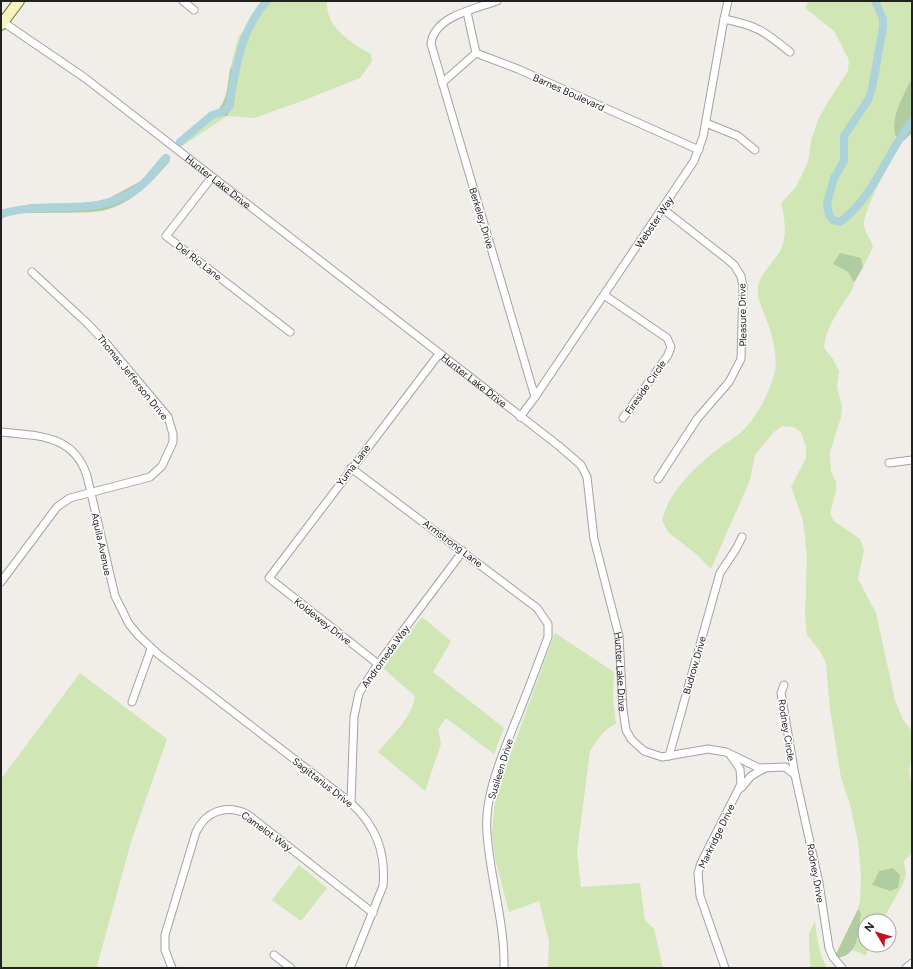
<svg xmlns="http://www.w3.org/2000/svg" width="913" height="969" viewBox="0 0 913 969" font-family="Figtree,sans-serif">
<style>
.grass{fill:#d0e6b4;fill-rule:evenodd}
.forest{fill:#b1cca1}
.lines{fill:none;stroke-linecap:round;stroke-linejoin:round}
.canal{stroke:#add3da;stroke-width:8}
.street-casing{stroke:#a2a2a2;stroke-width:9}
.secondary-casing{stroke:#6f710f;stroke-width:12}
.street{stroke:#fff;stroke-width:7}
.secondary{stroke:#f5f3c2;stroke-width:10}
.labels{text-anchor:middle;stroke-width:3;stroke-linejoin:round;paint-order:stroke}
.street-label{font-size:10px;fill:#212121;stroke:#fff}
</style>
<rect width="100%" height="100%" fill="#f1ede9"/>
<g class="grass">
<path d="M264,1H327C325,27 351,43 371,54L372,61L360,78L302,101L254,118L227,116L182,146L177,142L212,115L227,116L234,107L238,66L230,69L238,38Z"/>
<path d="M809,1H912V78L901,101L895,138L900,144C892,158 861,213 864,227C866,234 871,240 873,247L863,267L861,258L833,264L848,272L854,283C853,292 848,295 844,302C835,316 825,331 824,348L833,359L839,371L837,387L842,407L841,417L830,452L831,472L836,482V491L830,513L834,521L860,539L864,550L858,579L876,613L895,700L903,720L912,731V754L909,770L912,788V853L904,861L906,874L903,884L882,921H865V945H871L865,956L859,952L853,951L861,913L858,909L860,901L861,873L858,842L850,804L841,778L830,709L826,663L820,651L807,635L805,614L807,557L803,520L791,487L806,458V447L801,432L794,427L782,426L774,432L755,455L750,480L711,569L696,554L668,532L662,520C670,490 695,467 719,448C725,443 733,439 739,434C756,419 770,393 775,371C778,357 772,334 767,321C763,309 756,299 758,286C761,273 772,264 779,253C788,239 785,217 781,203L796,187L808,162L811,141L818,120L826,105L848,71L849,60L834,31L805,8ZM894,868L890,891L872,885L879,871Z"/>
<path d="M422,617L451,641L433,672L504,728L494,754L446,718L438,729L441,744L425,791L378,752C391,736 413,717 415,696L383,668Z"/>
<path d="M555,633L614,672L613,696L616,724C604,729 597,740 590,751L577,852L581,887L640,883L645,920L654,929L663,968H548L549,941L539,901L509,912L495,858L492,834L494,808L501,780Z"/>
<path d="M80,673L167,739L131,842L97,966L101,968H3L1,967V779Z"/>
<path d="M299,865L327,888L301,921L272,900Z"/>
<path d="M815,921C817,938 819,954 827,968H810L809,934Z"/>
</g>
<g class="forest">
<path d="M238,65L234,106L227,116L212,115C228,104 227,87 230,69Z"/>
<path d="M912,78V133L900,144C885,126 903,96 912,78Z"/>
<path d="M163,155L170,161C153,181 133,203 105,210C89,214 61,212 43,213C30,213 13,212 1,219V212L7,209L33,204L100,203L141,181Z"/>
<path d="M840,253L861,258L863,267L854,283L848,272L833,264Z"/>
<path d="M893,868L900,875L898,888L890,891L872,885L879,871Z"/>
<path d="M858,909L861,913C858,931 860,954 838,958L836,954Z"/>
</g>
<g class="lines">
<g class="canal">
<path d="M875,1L883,19V27L872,89L868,100L844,136V161L834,178L827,203L829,215L833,220L840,222C876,195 885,155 912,121"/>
<path d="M180,142L212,115L222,112L229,107C236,69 240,30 267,1"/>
<path d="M1,214C48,199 94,219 137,189C149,181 156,169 166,158"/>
</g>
<defs>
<g id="street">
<path d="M183,1L194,10"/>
<path d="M497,1C475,9 434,16 431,44L535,397"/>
<path d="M467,12L476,53L518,69L699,150"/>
<path d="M724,19C758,26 764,31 790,52"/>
<path id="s1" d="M3,22L85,78L559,446L581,465L587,477L594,539L619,636L623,710L626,730L631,739L644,751L662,757L708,749L726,752L759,768L785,767L795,775"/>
<path d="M442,83L476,53"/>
<path d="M706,123L738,136L755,150"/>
<path d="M212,177L166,236L290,332"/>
<path d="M604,295L667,338L671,347L668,355L623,418"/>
<path d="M520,417L535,397L694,161L703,137L724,19L728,1"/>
<path d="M1,432C37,436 74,434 87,476L115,596L129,624L139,636L158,654L351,803C376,826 386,852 383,886L350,968"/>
<path d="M889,463L912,460"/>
<path d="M351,468L537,608L548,624V637C537,666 526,696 514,725C501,759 484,796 487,833C490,879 505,922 504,968"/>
<path d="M658,479L697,419L729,382L741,359L743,287L741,276L734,265L727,259L663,209"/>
<path d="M1,582L57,507L70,498L150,477L162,466L173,442V434L168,417L105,342L88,324L32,272"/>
<path d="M378,664L269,578L439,354"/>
<path d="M784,685L781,693L795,775L819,883L829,948L833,957L842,968"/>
<path d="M132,702L151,649"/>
<path d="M669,756L720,573L736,549L742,537"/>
<path d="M741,788L751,776L765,768"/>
<path d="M351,803L354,717L359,693L378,664L463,551"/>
<path d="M274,955L291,968"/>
<path d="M172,968L165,950V935L196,832C206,811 226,804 247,814L373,913"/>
<path d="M725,968L700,896L698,873L701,863L741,784L740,769L731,756"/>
<path d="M906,968L912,963"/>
</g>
<path id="secondary" d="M1,25L19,1"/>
</defs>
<use href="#street" class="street-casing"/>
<use href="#secondary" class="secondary-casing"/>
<use href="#street" class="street"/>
<use href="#secondary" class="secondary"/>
</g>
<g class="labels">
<g class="street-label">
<text transform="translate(569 92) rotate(24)" y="4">Barnes Boulevard</text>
<text dy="4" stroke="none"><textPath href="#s1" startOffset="268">Hunter Lake Drive</textPath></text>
<text transform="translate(482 218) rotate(73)" y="4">Berkeley Drive</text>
<text transform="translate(654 222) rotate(-56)" y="4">Webster Way</text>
<text transform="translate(199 261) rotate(38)" y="4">Del Rio Lane</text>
<text transform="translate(742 315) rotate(-91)" y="4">Pleasure Drive</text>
<text transform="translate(133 377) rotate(51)" y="4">Thomas Jefferson Drive</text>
<text dy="4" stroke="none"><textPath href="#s1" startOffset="592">Hunter Lake Drive</textPath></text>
<text transform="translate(645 387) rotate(-55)" y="4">Fireside Circle</text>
<text transform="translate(353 465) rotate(-53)" y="4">Yuma Lane</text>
<text transform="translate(453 543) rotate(37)" y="4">Armstrong Lane</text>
<text transform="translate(102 544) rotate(78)" y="4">Aquila Avenue</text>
<text transform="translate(323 621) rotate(38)" y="4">Koldewey Drive</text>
<text transform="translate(385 656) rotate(-54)" y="4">Andromeda Way</text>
<text transform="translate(694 665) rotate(-74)" y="4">Budrow Drive</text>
<text dy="4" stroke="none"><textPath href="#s1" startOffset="940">Hunter Lake Drive</textPath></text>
<text transform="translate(787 730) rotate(81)" y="4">Rodney Circle</text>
<text transform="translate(500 769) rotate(-73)" y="4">Susileen Drive</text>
<text transform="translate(323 782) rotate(38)" y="4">Sagittarius Drive</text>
<text transform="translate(267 831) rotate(36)" y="4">Camelot Way</text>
<text transform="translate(716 836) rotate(-64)" y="4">Markridge Drive</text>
<text transform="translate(816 873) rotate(80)" y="4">Rodney Drive</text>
</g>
</g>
<rect width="913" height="969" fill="none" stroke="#212121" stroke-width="4"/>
<g transform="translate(877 933) rotate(308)"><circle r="19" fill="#ffffff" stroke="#a6a6a6"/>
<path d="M0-3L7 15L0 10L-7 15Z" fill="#c11220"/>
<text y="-6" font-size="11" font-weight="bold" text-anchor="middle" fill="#212121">N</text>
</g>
</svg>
